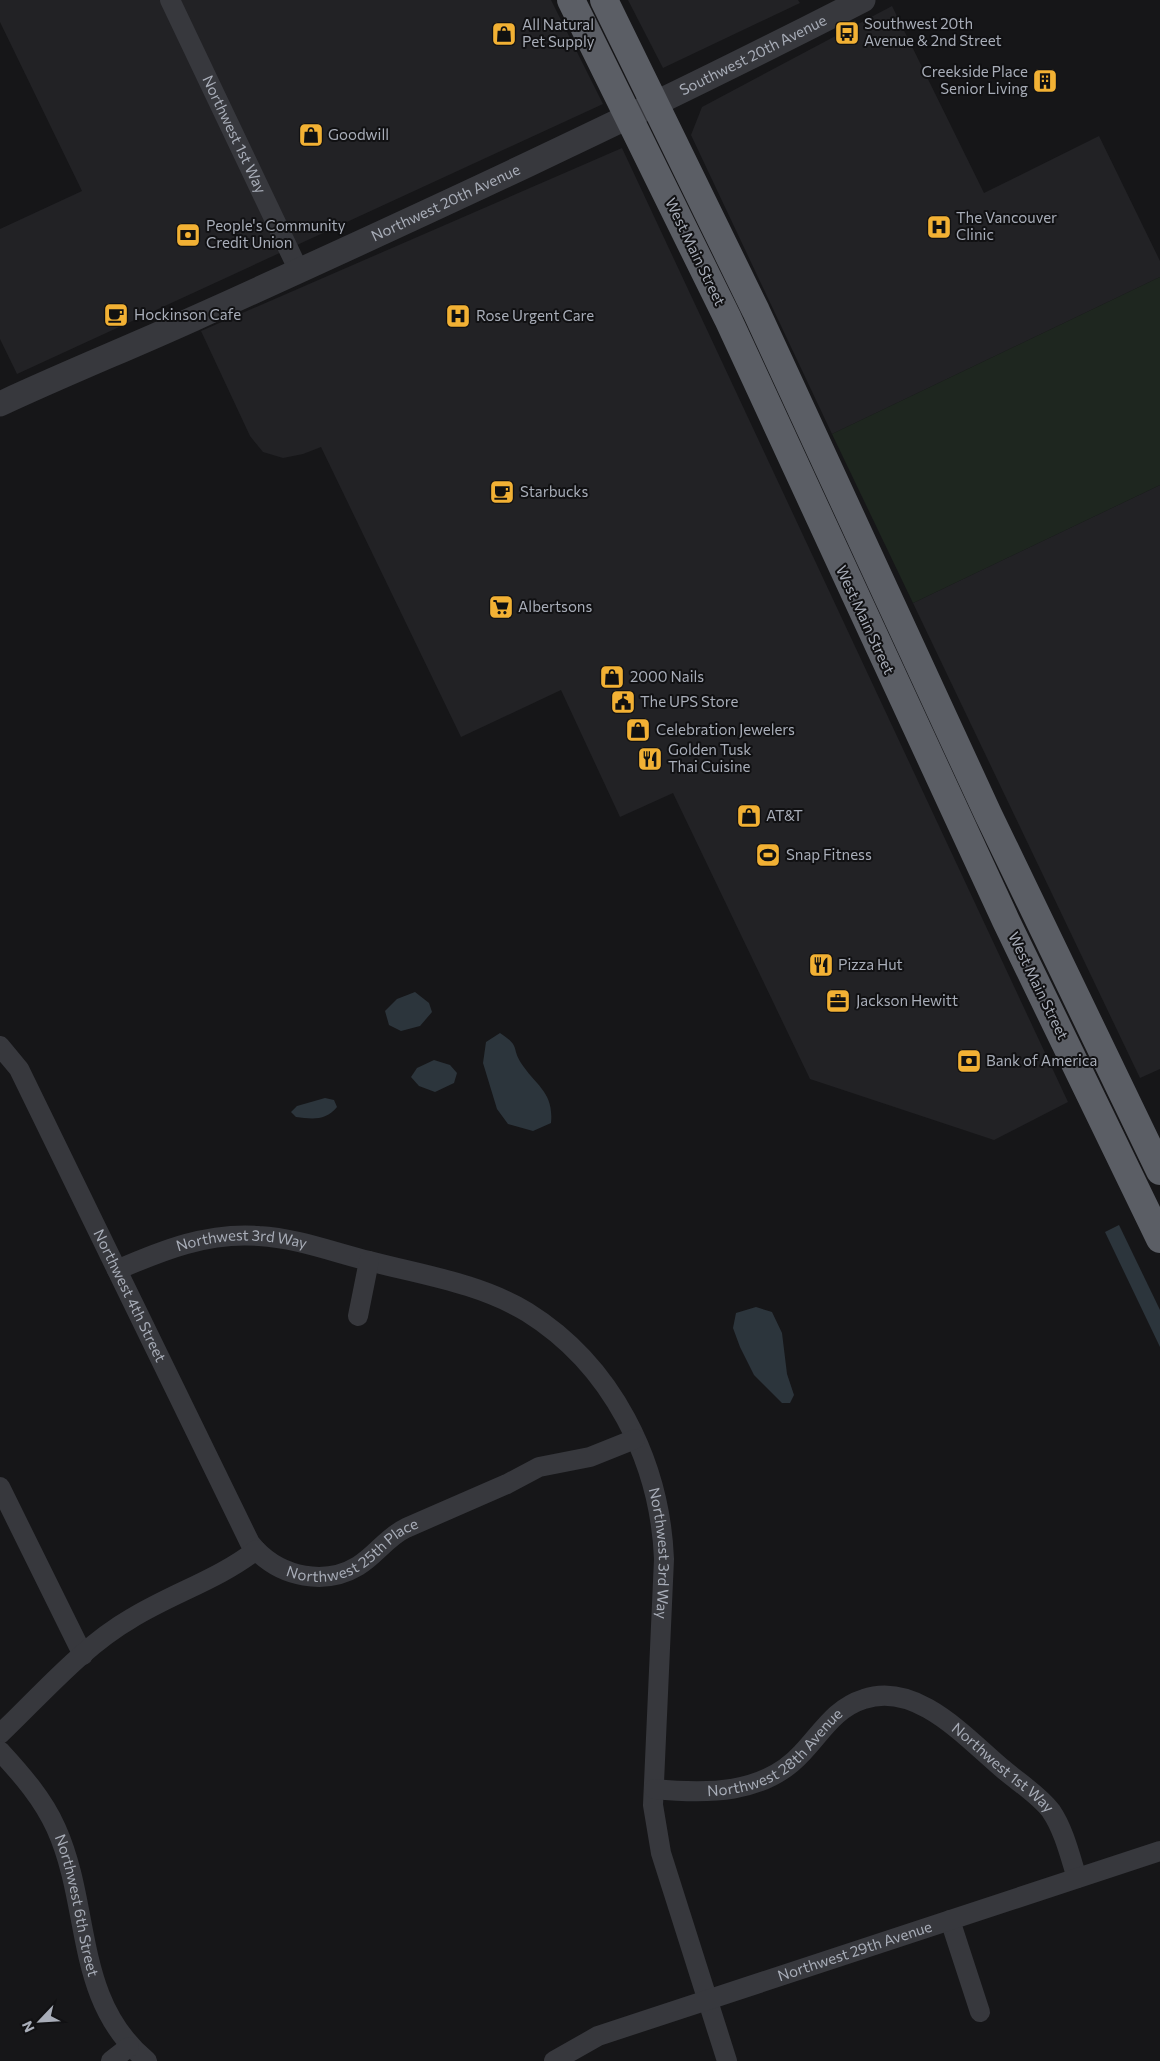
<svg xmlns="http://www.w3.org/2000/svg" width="1160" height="2061" viewBox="0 0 1160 2061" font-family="Commissioner,sans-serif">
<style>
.built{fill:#222225}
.green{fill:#1e261f}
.water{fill:#2c353c}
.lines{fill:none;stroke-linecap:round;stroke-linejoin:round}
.minor{stroke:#37383d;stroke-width:20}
.tertiary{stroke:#37383d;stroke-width:25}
.trunk{stroke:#5b5e65;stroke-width:28}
.labels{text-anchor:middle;stroke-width:4;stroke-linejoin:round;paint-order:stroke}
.poi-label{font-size:15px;fill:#a8adb8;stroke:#111113;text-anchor:start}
.street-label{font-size:15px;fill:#a8adb8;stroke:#111113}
</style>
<rect width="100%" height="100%" fill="#161618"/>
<g class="built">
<path d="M0,0H551L603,104L17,374L0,339V229L82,191L0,22Z"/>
<path d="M628,0H798L800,3L663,68Z"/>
<path d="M892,6L984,193L1099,136L1160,261V277L832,434L691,135L702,107Z"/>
<path d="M622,148L1068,1102L994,1140L810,1079L673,793L620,817L561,690L461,737L321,447L303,454L283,458L263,452L250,436L201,331Z"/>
<path d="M1160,485V1069L1140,1078L913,603Z"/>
</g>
<path class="green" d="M1160,277V485L913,603L832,434Z"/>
<g class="water">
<path d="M415,992L429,1003L432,1012L420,1026L401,1031L389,1025L385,1011L397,999Z"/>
<path d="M500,1033C521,1047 511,1047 521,1063C536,1086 554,1092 551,1123L533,1131L508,1124L497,1109L483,1063L486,1042Z"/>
<path d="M434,1060L450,1065L457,1073L454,1083L435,1092L419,1086L411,1077L417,1068Z"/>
<path d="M325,1098L334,1100L337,1107C326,1121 312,1119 296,1117L291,1112L297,1106Z"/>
<path d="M1119,1225L1160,1310V1347L1105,1232Z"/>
<path d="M756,1307L772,1312L782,1333L787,1374L794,1395L790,1403H782L754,1375L740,1347L733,1328L736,1313Z"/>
</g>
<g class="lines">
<g class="minor">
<path id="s1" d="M170,0L298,269"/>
<path id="s2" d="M0,1046L19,1069L250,1543L256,1550"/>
<path id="s3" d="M117,1270C163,1250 208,1232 259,1236C296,1238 333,1252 369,1261C422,1275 479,1283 527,1312C612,1365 660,1461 664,1559L653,1805L661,1853L727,2061"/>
<path d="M358,1316L369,1261"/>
<path d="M0,1487L83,1655"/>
<path id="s4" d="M0,1734C41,1695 83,1646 132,1618C173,1593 219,1579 256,1550C282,1577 325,1586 358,1566C376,1555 387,1537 406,1528L507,1484L539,1467L590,1457L635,1439"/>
<path id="s5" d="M0,1751C22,1775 43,1799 56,1828C92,1908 73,2000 147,2061"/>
<path id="s6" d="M654,1789C706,1794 764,1795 802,1753C822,1732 835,1708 864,1699C917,1681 966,1738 1003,1769C1018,1782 1039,1795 1051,1811C1064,1830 1070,1856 1077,1878"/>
<path d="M950,1920L980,2012"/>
<path d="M111,2061L129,2047"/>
<path id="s7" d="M554,2061L598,2036L1160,1851"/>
</g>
<path class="tertiary" id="s8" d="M0,404C64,374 129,348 193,319C418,217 643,113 863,0"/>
<g class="trunk">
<path d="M571,0L728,319L1006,921L1160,1239"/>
<path d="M604,0L756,311L988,814L1160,1171"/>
</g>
</g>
<defs>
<symbol id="bus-square" viewBox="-11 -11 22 22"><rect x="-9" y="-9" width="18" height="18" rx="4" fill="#f2b134" stroke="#111113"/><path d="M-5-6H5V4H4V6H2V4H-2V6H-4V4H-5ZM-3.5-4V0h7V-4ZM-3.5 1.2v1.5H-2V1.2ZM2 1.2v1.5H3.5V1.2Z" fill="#111"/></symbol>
<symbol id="shop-square" viewBox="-11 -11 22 22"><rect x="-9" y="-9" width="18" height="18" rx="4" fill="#f2b134" stroke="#111113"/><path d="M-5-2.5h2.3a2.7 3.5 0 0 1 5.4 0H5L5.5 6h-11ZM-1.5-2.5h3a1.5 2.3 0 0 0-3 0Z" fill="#111"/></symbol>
<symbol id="building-square" viewBox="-11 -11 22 22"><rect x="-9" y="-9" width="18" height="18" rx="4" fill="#f2b134" stroke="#111113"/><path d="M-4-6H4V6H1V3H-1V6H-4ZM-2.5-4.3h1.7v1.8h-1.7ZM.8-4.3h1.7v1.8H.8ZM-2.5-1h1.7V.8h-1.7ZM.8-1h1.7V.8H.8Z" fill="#111"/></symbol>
<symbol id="hospital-square" viewBox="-11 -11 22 22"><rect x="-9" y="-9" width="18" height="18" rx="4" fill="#f2b134" stroke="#111113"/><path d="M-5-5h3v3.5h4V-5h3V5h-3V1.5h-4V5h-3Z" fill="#111"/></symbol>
<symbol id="bank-square" viewBox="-11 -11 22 22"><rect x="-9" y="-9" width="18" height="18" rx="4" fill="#f2b134" stroke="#111113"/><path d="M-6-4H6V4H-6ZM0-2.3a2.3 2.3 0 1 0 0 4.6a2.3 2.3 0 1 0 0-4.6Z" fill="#111"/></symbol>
<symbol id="cafe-square" viewBox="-11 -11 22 22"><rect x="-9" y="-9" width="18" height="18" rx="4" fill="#f2b134" stroke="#111113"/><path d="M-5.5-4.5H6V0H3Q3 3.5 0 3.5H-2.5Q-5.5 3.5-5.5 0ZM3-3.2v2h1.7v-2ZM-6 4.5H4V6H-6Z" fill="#111"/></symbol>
<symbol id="supermarket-square" viewBox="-11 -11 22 22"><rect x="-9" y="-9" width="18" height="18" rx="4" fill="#f2b134" stroke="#111113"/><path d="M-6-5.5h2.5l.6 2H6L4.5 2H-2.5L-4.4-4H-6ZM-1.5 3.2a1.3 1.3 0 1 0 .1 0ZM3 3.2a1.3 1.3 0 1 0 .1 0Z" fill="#111"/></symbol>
<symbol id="civic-square" viewBox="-11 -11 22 22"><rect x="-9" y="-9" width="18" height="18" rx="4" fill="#f2b134" stroke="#111113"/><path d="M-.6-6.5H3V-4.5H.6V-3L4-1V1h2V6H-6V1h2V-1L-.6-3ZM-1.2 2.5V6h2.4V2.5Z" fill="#111"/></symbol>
<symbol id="restaurant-square" viewBox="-11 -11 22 22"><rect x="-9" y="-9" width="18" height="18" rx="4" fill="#f2b134" stroke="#111113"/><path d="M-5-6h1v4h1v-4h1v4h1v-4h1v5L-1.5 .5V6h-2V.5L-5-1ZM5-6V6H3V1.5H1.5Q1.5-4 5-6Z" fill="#111"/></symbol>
<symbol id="stadium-square" viewBox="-11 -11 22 22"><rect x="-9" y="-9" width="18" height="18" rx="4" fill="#f2b134" stroke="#111113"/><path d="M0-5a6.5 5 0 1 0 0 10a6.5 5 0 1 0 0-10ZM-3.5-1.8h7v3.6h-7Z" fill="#111"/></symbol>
<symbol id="office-square" viewBox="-11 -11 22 22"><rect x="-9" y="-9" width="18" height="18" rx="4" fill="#f2b134" stroke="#111113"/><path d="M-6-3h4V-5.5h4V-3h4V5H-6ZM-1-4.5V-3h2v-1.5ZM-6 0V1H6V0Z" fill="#111"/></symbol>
</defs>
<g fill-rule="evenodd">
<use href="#bus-square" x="833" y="19" width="28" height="28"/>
<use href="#shop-square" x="490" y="20" width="28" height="28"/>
<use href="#building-square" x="1031" y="67" width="28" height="28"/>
<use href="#shop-square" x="297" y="121" width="28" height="28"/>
<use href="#hospital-square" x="925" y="213" width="28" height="28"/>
<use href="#bank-square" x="174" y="221" width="28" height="28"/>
<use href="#cafe-square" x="102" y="301" width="28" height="28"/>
<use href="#hospital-square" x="444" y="302" width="28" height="28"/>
<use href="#cafe-square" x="488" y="478" width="28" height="28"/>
<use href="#supermarket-square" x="487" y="593" width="28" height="28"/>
<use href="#shop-square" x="598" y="663" width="28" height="28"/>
<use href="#civic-square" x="609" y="688" width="28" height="28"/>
<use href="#shop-square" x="624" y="716" width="28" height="28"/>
<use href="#restaurant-square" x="636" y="745" width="28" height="28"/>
<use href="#shop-square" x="735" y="802" width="28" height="28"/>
<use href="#stadium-square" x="754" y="841" width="28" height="28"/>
<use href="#restaurant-square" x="807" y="951" width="28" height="28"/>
<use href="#office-square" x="824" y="987" width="28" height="28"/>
<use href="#bank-square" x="955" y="1047" width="28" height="28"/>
</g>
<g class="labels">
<g class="poi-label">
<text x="864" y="29">Southwest 20th<tspan x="864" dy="17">Avenue &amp; 2nd Street</tspan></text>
<text x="522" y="30">All Natural<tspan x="522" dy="17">Pet Supply</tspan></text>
<text x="1028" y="77" text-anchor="end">Creekside Place<tspan x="1028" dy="17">Senior Living</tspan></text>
<text x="328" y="140">Goodwill</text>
<text x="956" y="223">The Vancouver<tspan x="956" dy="17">Clinic</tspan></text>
<text x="206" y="231">People's Community<tspan x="206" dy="17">Credit Union</tspan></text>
<text x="134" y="320">Hockinson Cafe</text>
<text x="476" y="321">Rose Urgent Care</text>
<text x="520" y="497">Starbucks</text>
<text x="518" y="612">Albertsons</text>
<text x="630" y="682">2000 Nails</text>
<text x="640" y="707">The UPS Store</text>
<text x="656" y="735">Celebration Jewelers</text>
<text x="668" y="755">Golden Tusk<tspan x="668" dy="17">Thai Cuisine</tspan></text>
<text x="766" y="821">AT&amp;T</text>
<text x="786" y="860">Snap Fitness</text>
<text x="838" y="970">Pizza Hut</text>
<text x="856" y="1006">Jackson Hewitt</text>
<text x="986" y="1066">Bank of America</text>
</g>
<g class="street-label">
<text dy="5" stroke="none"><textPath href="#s8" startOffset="830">Southwest 20th Avenue</textPath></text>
<text dy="5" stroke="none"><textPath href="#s1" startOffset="149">Northwest 1st Way</textPath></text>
<text dy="5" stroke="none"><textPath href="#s8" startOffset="489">Northwest 20th Avenue</textPath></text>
<text transform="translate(695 252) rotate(64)" y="5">West Main Street</text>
<text transform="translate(865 620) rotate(65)" y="5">West Main Street</text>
<text transform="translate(1038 986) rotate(64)" y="5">West Main Street</text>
<text dy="5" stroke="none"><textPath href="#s3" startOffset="130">Northwest 3rd Way</textPath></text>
<text dy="5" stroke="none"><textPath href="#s2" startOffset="282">Northwest 4th Street</textPath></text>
<text dy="5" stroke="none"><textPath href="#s4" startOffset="429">Northwest 25th Place</textPath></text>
<text dy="5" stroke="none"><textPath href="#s3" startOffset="715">Northwest 3rd Way</textPath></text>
<text dy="5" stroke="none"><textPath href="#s6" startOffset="134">Northwest 28th Avenue</textPath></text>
<text dy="5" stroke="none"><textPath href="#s6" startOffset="404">Northwest 1st Way</textPath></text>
<text dy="5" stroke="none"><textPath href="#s5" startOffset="176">Northwest 6th Street</textPath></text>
<text dy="5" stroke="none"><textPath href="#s7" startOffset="321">Northwest 29th Avenue</textPath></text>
</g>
</g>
<g transform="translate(40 2021) rotate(245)" stroke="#111113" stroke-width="4" paint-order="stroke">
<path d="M0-4L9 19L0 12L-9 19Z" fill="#a8adb8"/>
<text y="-8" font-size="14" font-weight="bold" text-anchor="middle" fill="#a8adb8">N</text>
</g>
</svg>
